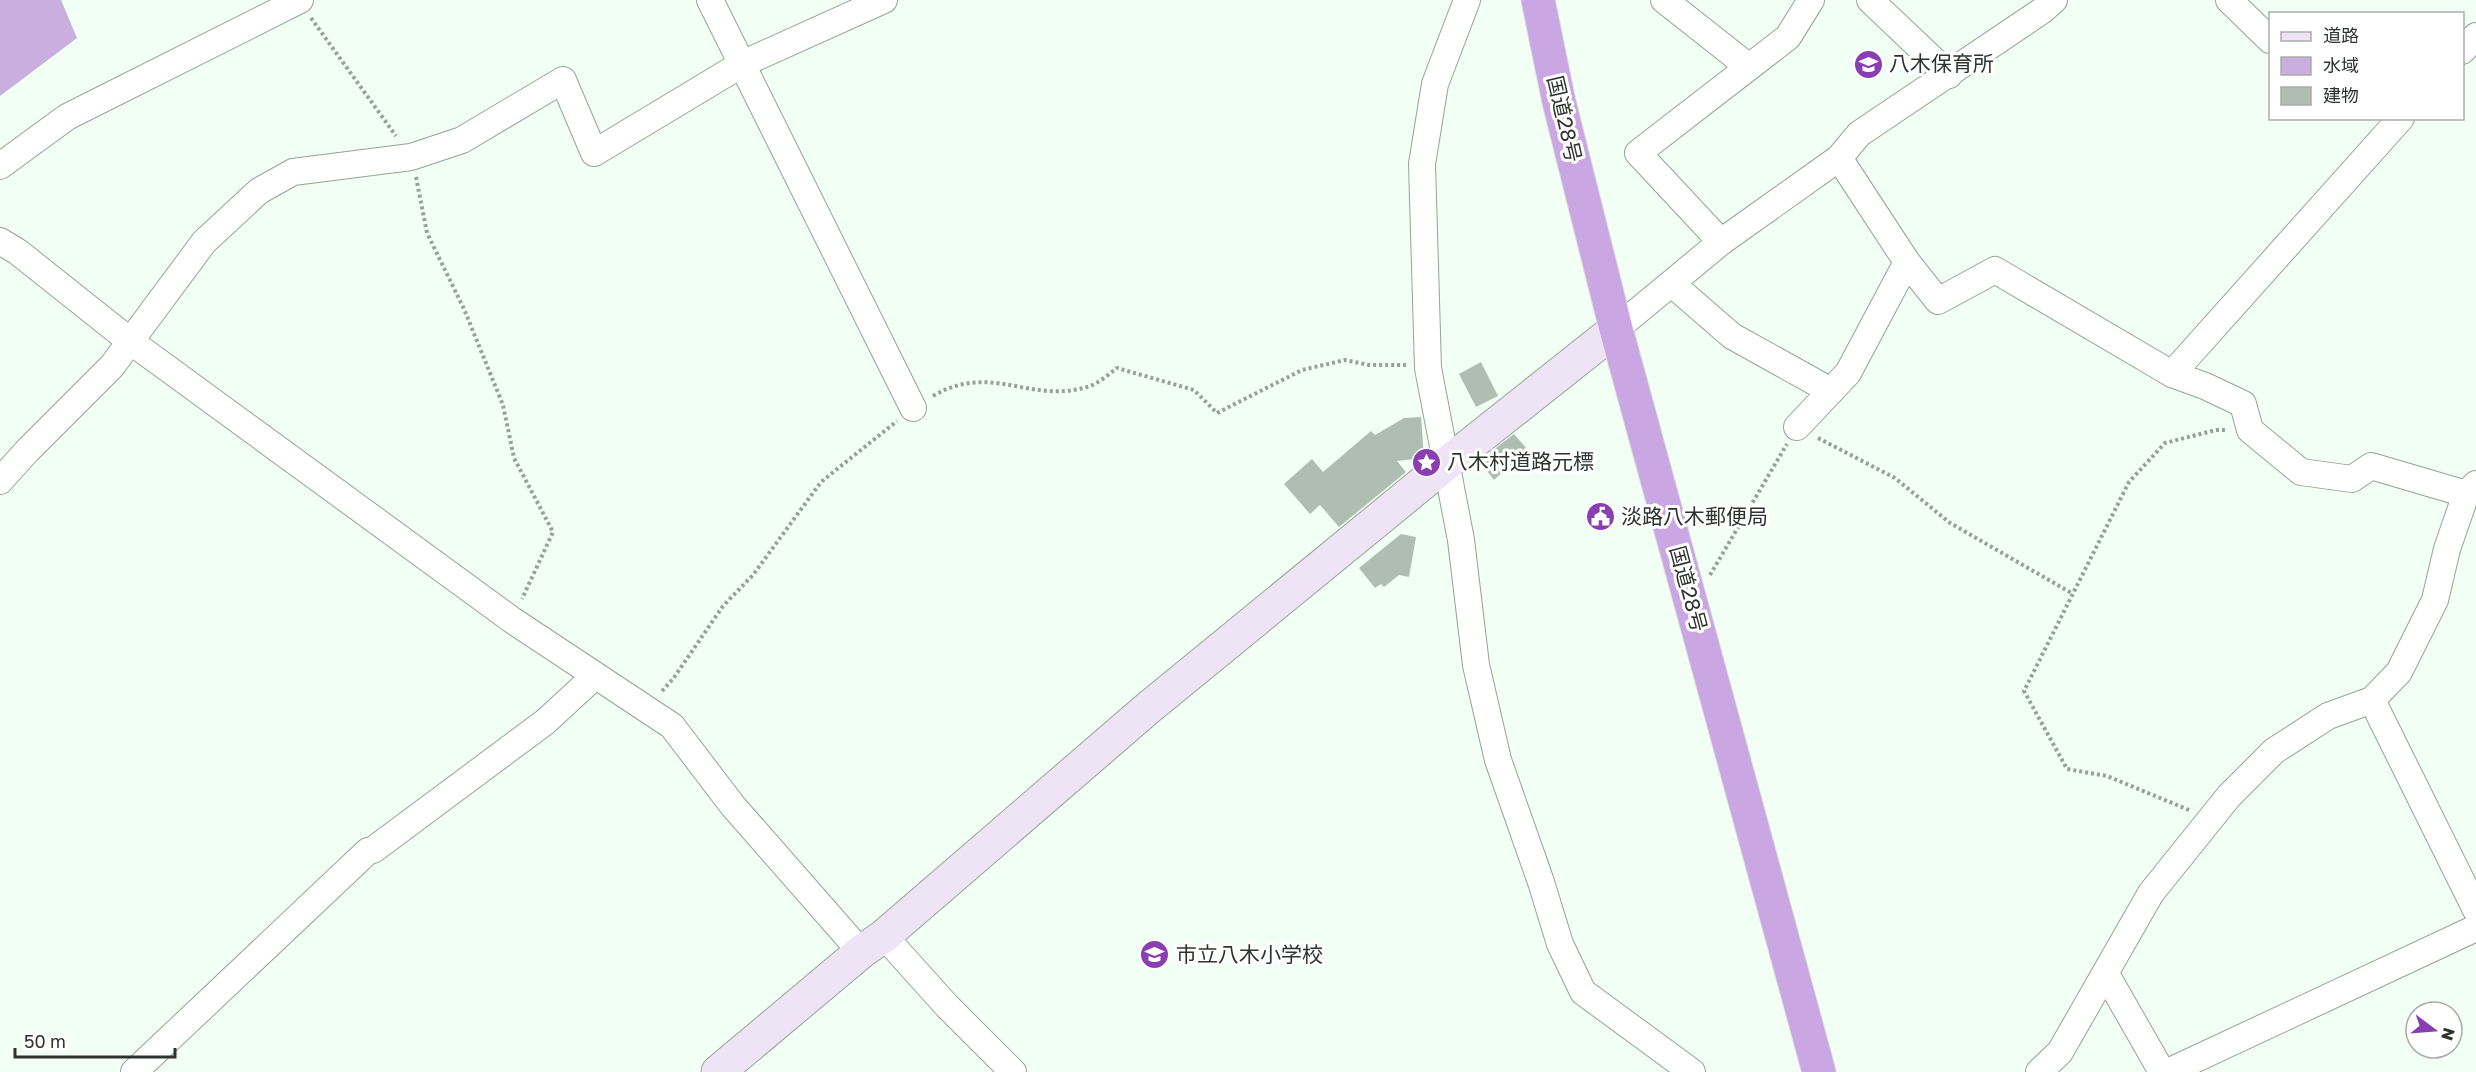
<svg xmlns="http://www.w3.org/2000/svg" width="2476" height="1072" viewBox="0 0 2476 1072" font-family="'Golos Text','Noto Sans JP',sans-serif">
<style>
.water{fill:#caaede}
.building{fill:#b0beb2}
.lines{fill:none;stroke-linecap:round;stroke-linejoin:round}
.street-casing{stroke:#95a397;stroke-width:28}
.secondary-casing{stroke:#95a397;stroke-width:35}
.highway-casing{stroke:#dedede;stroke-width:35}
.path{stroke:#97a199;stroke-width:4;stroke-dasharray:3 3;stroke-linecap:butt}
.street{stroke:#fff;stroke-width:26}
.secondary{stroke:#efe4f6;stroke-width:33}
.highway{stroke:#caa6e2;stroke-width:33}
.labels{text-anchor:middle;stroke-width:6;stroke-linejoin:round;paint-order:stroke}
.poi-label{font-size:21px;fill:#2e332f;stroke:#fff;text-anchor:start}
.street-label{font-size:21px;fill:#2e332f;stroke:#fff}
</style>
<rect width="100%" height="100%" fill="#f2fff4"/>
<path class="water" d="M0,0H61L77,38L0,96Z"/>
<g class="building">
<path d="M1481,362L1498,396L1476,407L1459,374Z"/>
<path d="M1421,417L1424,458L1397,461L1406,472L1339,527L1320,505L1310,514L1284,484L1312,459L1323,472L1371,431L1375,435L1404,418Z"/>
<path d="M1514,434L1528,450L1494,480L1479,461Z"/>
<path d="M1401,534L1416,537L1409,577L1399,575L1384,587L1381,584L1375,588L1359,568Z"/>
</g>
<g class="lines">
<defs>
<g id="street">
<path d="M710,0L913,408"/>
<path d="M1467,0L1435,84L1422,164L1428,368L1461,540L1476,665L1498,760L1541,882L1560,944L1583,992L1692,1072"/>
<path d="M1664,0L1749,67"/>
<path d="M1870,0L1949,75"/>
<path d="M2229,0L2270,40"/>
<path d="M2462,51L2476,36"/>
<path d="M1839,158L1907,262L1938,301L1995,270L2172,374L2205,386L2243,404L2250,430L2301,472L2352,479L2371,466L2466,494"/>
<path d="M0,166L67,117L300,0"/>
<path d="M0,241L18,252L130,341L512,620L672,726L733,806L861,952"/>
<path d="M1721,242L1638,153L1788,37L1811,0"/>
<path d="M1672,284L1732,336L1831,391"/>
<path d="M1616,329L1721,242L1839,158L1859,134L2043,10L2054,0"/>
<path d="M2172,374L2401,118"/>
<path d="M1797,427L1848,373L1907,262"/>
<path d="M0,481L27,451L112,366L204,242L259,191L293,172L411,157L462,140L563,80L594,153L742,64L884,0"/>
<path d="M2372,700L2476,910"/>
<path d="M884,936L947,1006L1013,1072"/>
<path d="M2106,974L2162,1072"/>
<path d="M134,1072L368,851L373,850L545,722L595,676"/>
<path d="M2039,1072L2060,1052L2151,893L2229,796L2274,751L2328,716L2372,700L2399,672L2435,600L2447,549L2466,494L2476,484"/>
<path d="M2168,1072L2476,928"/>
</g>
<path id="secondary" d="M718,1072L861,952L884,936L1147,709L1446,464L1616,329"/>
<path id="highway" d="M1538,0L1559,102L1616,329L1819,1072"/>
</defs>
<use href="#street" class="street-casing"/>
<use href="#secondary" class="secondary-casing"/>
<use href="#highway" class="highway-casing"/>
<g class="path">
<path d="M311,18L396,136"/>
<path d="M416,177L427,233L464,309L503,405L514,458L553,532L522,599"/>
<path d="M933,396C992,361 1032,406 1090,386C1099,383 1109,374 1117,368L1194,390L1217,413L1302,370L1345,360L1369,365H1406"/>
<path d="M1818,438L1895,478L1950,523L2073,594"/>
<path d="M1710,575L1787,444"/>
<path d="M662,691L673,679L723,606L753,575L821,482L897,421"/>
<path d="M2189,810L2107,776L2067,769L2024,691L2129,482L2165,443L2216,430H2226"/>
</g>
<use href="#street" class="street"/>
<use href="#secondary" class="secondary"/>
<use href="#highway" class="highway"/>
</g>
<defs>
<symbol id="school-disc" viewBox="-11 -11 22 22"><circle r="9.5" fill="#893fb1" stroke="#fff"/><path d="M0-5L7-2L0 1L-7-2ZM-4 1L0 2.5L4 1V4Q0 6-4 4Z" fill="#fff"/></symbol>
<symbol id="sight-disc" viewBox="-11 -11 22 22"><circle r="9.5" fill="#893fb1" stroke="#fff"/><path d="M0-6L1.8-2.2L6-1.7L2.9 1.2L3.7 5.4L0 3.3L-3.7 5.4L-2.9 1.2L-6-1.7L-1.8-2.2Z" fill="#fff"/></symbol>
<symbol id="civic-disc" viewBox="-11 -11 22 22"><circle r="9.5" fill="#893fb1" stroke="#fff"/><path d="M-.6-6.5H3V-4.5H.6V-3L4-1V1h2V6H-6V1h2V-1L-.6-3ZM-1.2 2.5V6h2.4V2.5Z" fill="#fff"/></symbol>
</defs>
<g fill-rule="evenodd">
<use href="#school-disc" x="1852" y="48" width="33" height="33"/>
<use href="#sight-disc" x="1410" y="446" width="33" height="33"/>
<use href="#civic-disc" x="1584" y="500" width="33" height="33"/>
<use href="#school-disc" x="1138" y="938" width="33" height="33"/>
</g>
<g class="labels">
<g class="poi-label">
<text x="1889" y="71">八木保育所</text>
<text x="1447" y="469">八木村道路元標</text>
<text x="1621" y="524">淡路八木郵便局</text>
<text x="1176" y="962">市立八木小学校</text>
</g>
<g class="street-label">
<text transform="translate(1564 119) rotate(77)" y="7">国道28号</text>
<text transform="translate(1688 589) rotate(75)" y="7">国道28号</text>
</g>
</g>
<rect x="2269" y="12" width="195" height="108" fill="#ffffff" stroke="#abadac" stroke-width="1.5"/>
<rect x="2281" y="32" width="30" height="9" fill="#efe4f6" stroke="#abadac" stroke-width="1.5"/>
<text x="2323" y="42" font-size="18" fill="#2e332f">道路</text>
<rect x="2281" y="57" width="30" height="18" fill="#caaede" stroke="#abadac" stroke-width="1.5"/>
<text x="2323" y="72" font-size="18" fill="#2e332f">水域</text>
<rect x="2281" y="87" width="30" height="18" fill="#b0beb2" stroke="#abadac" stroke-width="1.5"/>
<text x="2323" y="102" font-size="18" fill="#2e332f">建物</text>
<g transform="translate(2434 1030) rotate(106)"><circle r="28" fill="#ffffff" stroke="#abadac" stroke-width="1.5"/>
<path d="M0-4.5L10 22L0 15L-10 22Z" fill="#893fb1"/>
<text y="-9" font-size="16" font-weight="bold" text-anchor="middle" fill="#2e332f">N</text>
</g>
<path d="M15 1048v9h160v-9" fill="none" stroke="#2e332f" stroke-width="3"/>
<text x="24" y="1048" font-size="18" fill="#2e332f" stroke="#ffffff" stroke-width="4.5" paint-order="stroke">50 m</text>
</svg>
